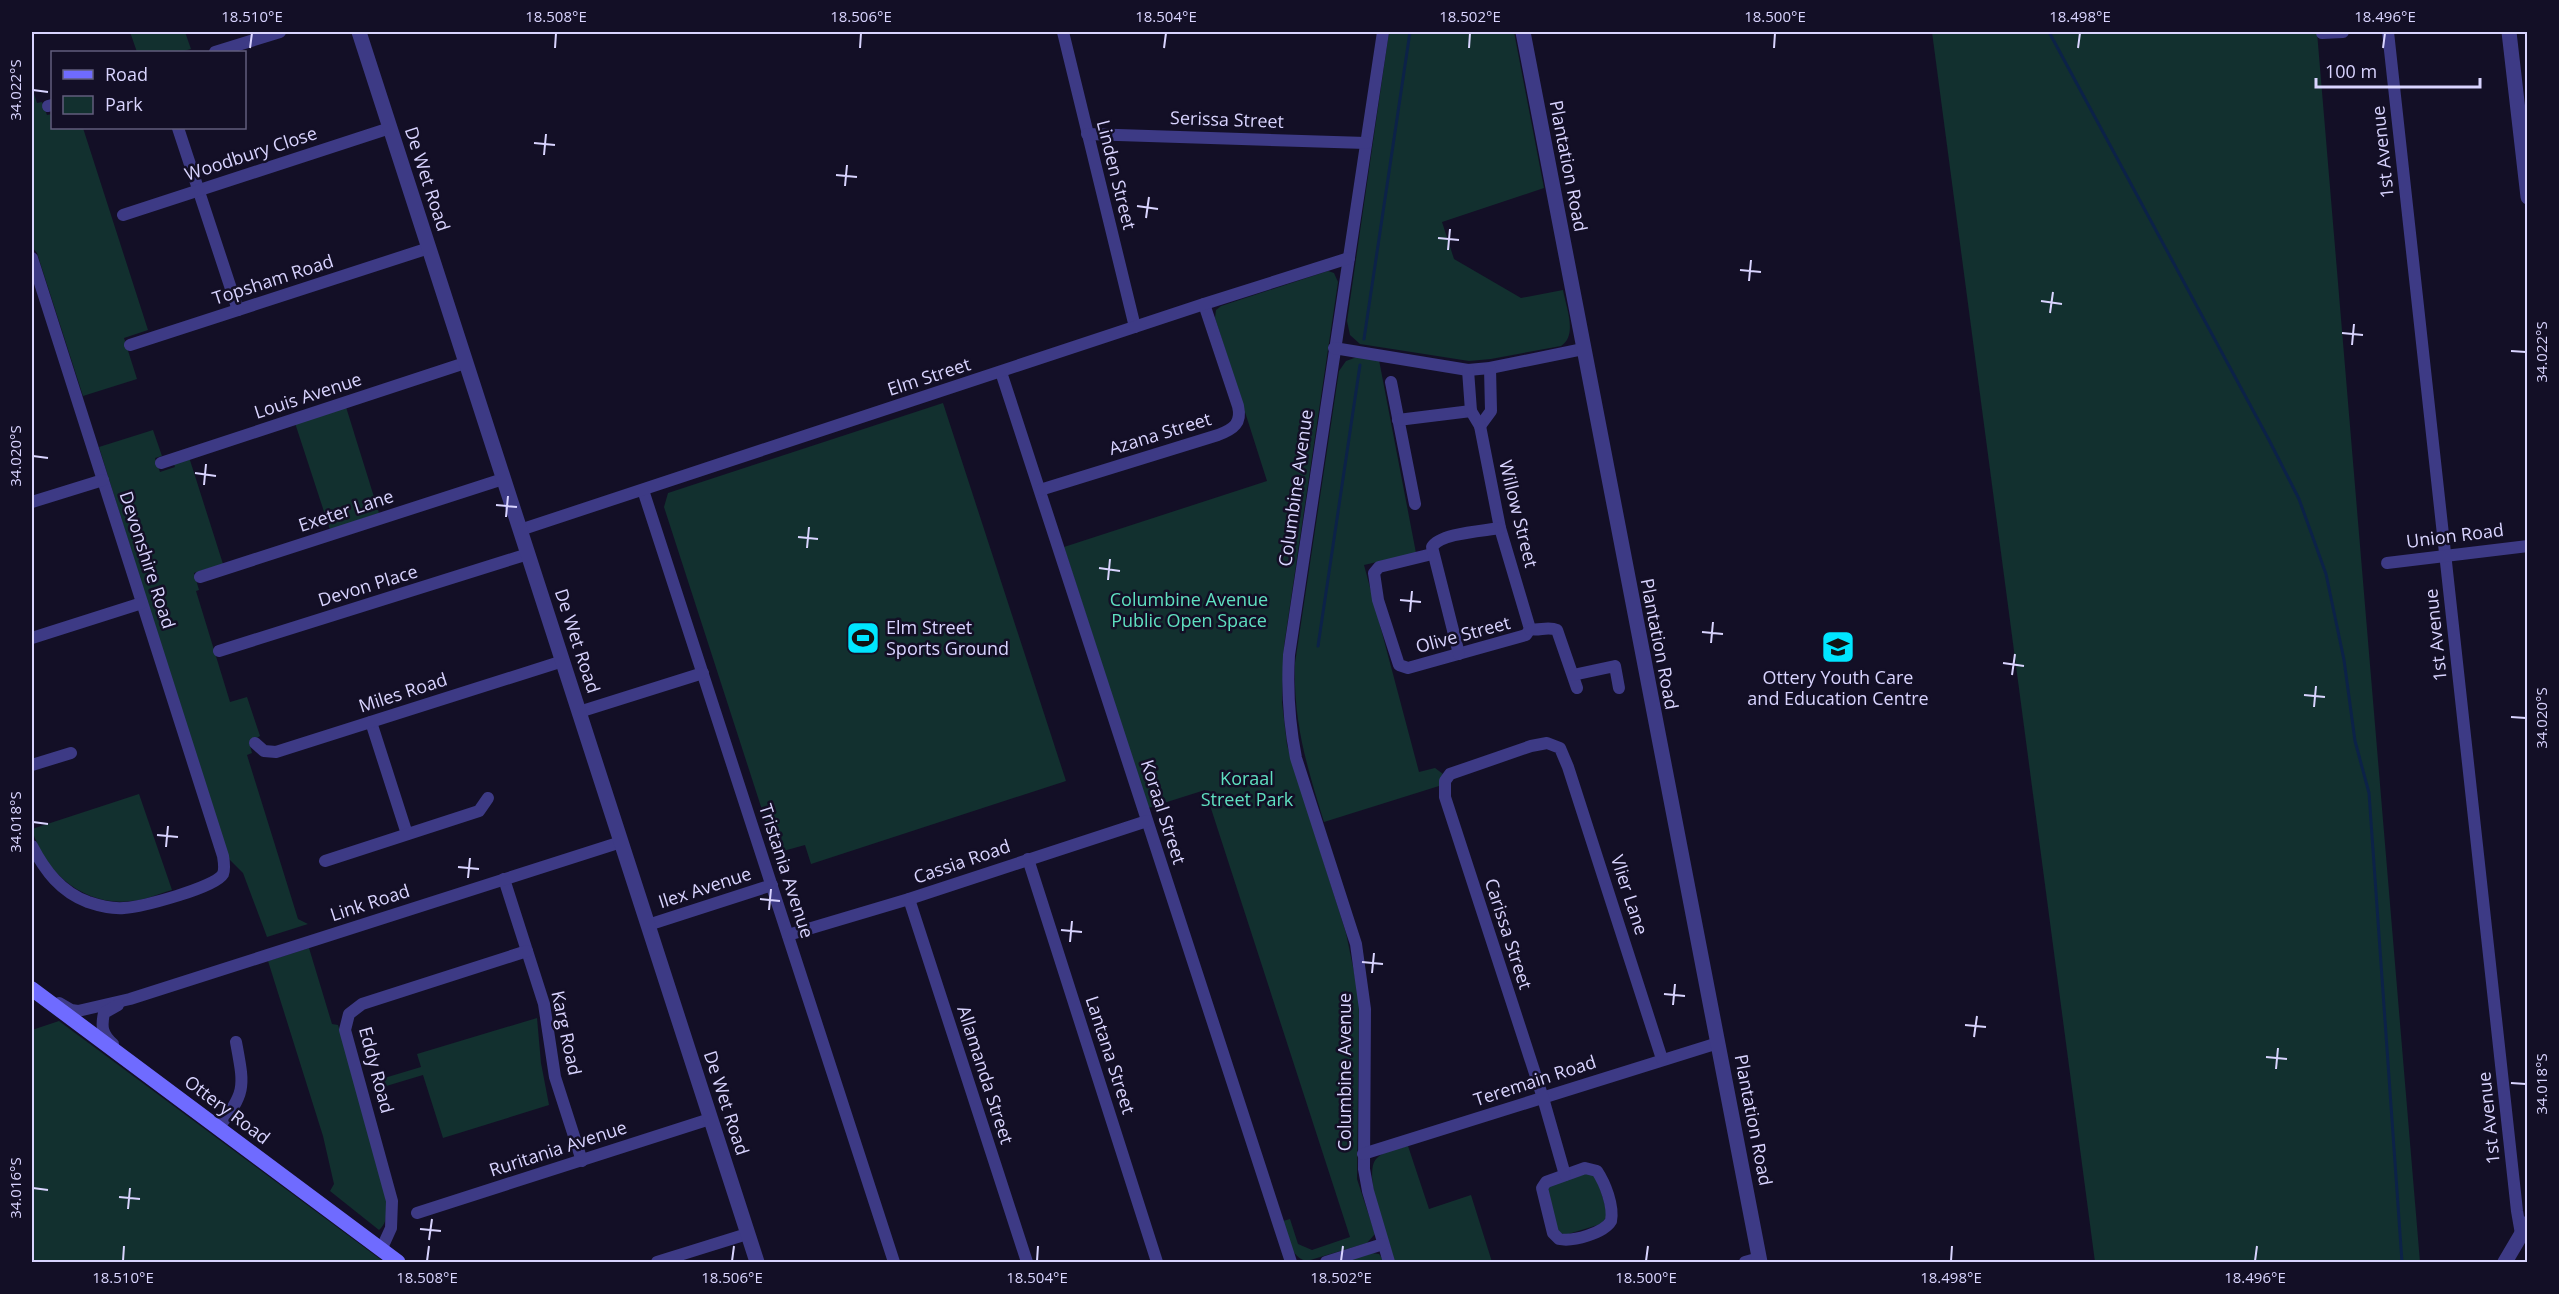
<svg xmlns="http://www.w3.org/2000/svg" width="2559" height="1294" viewBox="0 0 2559 1294" font-family="'Open Sans',sans-serif">
<style>
.green{fill:#12302f}
.lines{fill:none;stroke-linecap:round;stroke-linejoin:round}
.stream{stroke:#0c2248;stroke-width:3}
.minor{stroke:#3d3a85;stroke-width:12}
.tertiary{stroke:#3d3a85;stroke-width:15}
.secondary{stroke:#6f6bff;stroke-width:15}
.ticks{fill:none;stroke:#d9d4ff;stroke-width:2}
.labels{text-anchor:middle;stroke-width:5;stroke-linejoin:round;paint-order:stroke}
.street-label{font-size:18px;fill:#d9d4ff;stroke:#130f26}
.park-label{font-size:18px;fill:#5fe0c0;stroke:#130f26}
.poi-label{font-size:18px;fill:#d9d4ff;stroke:#130f26;text-anchor:start}
.neatline{fill:none;stroke:#d9d4ff;stroke-width:2}
.ticks-label{font-size:15px;text-anchor:middle;fill:#d9d4ff}
</style>
<rect width="100%" height="100%" fill="#130f26"/>
<g class="green">
<path d="M130,32H185L191,49L180,52H137Z"/>
<path d="M1389,32H1514L1544,188L1442,222L1454,259L1521,298L1563,290C1566,307 1578,335 1561,346L1491,359L1469,361L1360,344L1350,335L1347,321Z"/>
<path d="M1932,32H2317L2420,1262H2095Z"/>
<path d="M32,87L37,103L42,102L47,115L52,114V128H83L148,330L124,338L137,379L83,396L37,253L32,247Z"/>
<path d="M1328,271L1334,273L1338,282L1284,646L1282,702L1287,745L1346,933L1359,996L1357,1179L1375,1234L1367,1243L1307,1261C1290,1258 1288,1236 1283,1221L1290,1219L1298,1244L1312,1250L1350,1237L1205,790L1148,808L1064,547L1267,481L1215,318L1216,310L1221,306Z"/>
<path d="M1357,357L1379,360L1416,553L1364,565L1419,772L1435,768L1443,774L1439,786L1324,822C1307,767 1293,722 1295,663L1339,371L1346,361Z"/>
<path d="M943,403L1066,781L811,864L805,845L776,853L664,507L668,493Z"/>
<path d="M346,407L379,513L330,530L295,423Z"/>
<path d="M153,430L162,456L155,458L160,472L175,467L173,462L189,457L223,564L194,573L199,590L196,591L230,702L247,697L260,736L249,742L252,753L247,755L298,919L308,924L267,937L243,873L226,856L99,447Z"/>
<path d="M139,794L172,890C158,894 145,900 131,901C85,907 43,872 32,829Z"/>
<path d="M309,948L332,1024L338,1025C354,1081 378,1143 386,1200C387,1210 388,1223 379,1230L330,1191L334,1184L323,1136L268,961Z"/>
<path d="M537,1018L541,1063L549,1105L443,1138L423,1075L373,1090L371,1082L421,1067L417,1054Z"/>
<path d="M59,1021L384,1262H32V1030Z"/>
<path d="M1408,1146L1429,1209L1471,1195L1492,1262H1395C1389,1244 1361,1172 1377,1158C1384,1151 1398,1149 1408,1146Z"/>
<path d="M1588,1172L1597,1179L1608,1215L1601,1224L1565,1235L1559,1232L1546,1197L1549,1186Z"/>
<path d="M1372,1253L1379,1254L1385,1262H1342Z"/>
</g>
<g class="lines">
<g class="stream">
<path d="M2049,32L2269,440L2299,499L2326,574L2344,660L2355,741L2369,793L2402,1262"/>
<path d="M1364,339L1410,32"/>
<path d="M1318,646L1360,365"/>
</g>
<g class="minor">
<path d="M1063,32L1135,327"/>
<path d="M1383,32L1289,655C1287,690 1289,723 1296,758L1356,944L1365,1009L1364,1169L1368,1191L1389,1262"/>
<path d="M2388,32L2517,1211L2521,1234"/>
<path d="M2322,33L2343,32"/>
<path d="M215,52L280,32"/>
<path d="M48,106L52,105"/>
<path d="M178,128L238,310"/>
<path d="M1087,134L1366,143"/>
<path d="M123,215L390,128"/>
<path d="M32,258L223,856C224,862 225,869 223,874C215,888 141,907 124,908C112,909 100,906 88,902C61,892 45,871 32,846"/>
<path d="M130,345L429,248"/>
<path d="M1334,348L1468,370L1490,368L1583,349"/>
<path d="M1001,372L1291,1262"/>
<path d="M1391,382L1415,504"/>
<path d="M1398,420L1471,411"/>
<path d="M1480,426L1491,411L1490,368"/>
<path d="M161,463L465,363"/>
<path d="M643,490L894,1262"/>
<path d="M1040,490L1218,435C1234,429 1242,423 1238,406L1204,304"/>
<path d="M32,502L103,480"/>
<path d="M520,530L1204,304L1349,258"/>
<path d="M1432,554L1379,567L1374,573L1378,600L1399,665L1408,668L1526,635L1530,629L1500,528L1480,426L1471,411L1468,370"/>
<path d="M2387,563L2528,546"/>
<path d="M200,577L503,479"/>
<path d="M1530,629C1539,631 1548,626 1557,630L1577,688"/>
<path d="M32,638L142,603"/>
<path d="M219,651L528,554"/>
<path d="M1459,654L1432,547C1440,533 1484,531 1500,528"/>
<path d="M1573,675L1615,666L1619,688"/>
<path d="M579,712L703,673"/>
<path d="M371,722L407,834"/>
<path d="M255,743L264,751L276,752L563,661"/>
<path d="M32,765L71,753"/>
<path d="M1028,859L1157,1262"/>
<path d="M325,861L479,811L488,798"/>
<path d="M504,879L544,1004L555,1077L582,1161"/>
<path d="M909,899L1027,1262"/>
<path d="M648,925L772,885"/>
<path d="M788,935L909,899L1147,821"/>
<path d="M59,1003L71,1010L78,1011L130,999L621,842"/>
<path d="M113,1044C102,1034 101,1027 104,1013L118,1005"/>
<path d="M218,1128C247,1092 244,1086 236,1042"/>
<path d="M1363,1154L1718,1043"/>
<path d="M1585,1168L1597,1171C1605,1183 1614,1206 1611,1221C1604,1233 1573,1242 1559,1239L1553,1233L1542,1188L1546,1182Z"/>
<path d="M1565,1175L1543,1098L1445,797V781L1450,774L1531,746L1547,743L1560,748L1568,767L1662,1059"/>
<path d="M417,1213L710,1119"/>
<path d="M381,1250L391,1228L392,1201L345,1030L349,1014L362,1004L527,951"/>
<path d="M657,1262L747,1234"/>
<path d="M1326,1262L1383,1244"/>
<path d="M1745,1262L1759,1258"/>
</g>
<g class="tertiary">
<path d="M359,32L757,1262"/>
<path d="M1523,32L1760,1262"/>
<path d="M2509,32L2528,197"/>
<path d="M2505,1262L2528,1223"/>
</g>
<path class="secondary" d="M32,989L398,1262"/>
</g>
<path class="ticks" d="M250,48L252,33M555,48L556,33M860,48L861,33M1164,48L1166,33M1469,48L1470,33M1774,48L1775,33M2078,48L2080,33M2383,48L2385,33M33,90L48,92M534,143L555,145M544,155L546,134M836,175L857,177M845,186L847,165M1137,206L1158,209M1146,218L1149,197M1438,238L1459,240M1448,250L1450,229M1740,270L1761,272M1749,281L1751,260M2041,301L2062,304M2050,313L2053,292M2342,333L2363,335M2352,345L2354,324M2511,351L2526,352M33,456L48,458M195,473L216,476M204,485L206,464M496,505L517,507M506,517L508,496M798,537L818,539M807,548L809,527M1099,568L1120,571M1108,580L1110,559M1400,600L1421,602M1410,612L1412,591M1702,632L1723,634M1711,643L1713,622M2003,663L2024,666M2012,675L2015,654M2304,695L2325,697M2314,707L2316,686M2511,717L2526,718M33,822L48,824M157,835L178,837M166,847L168,826M458,867L479,869M468,878L470,858M760,899L780,901M769,910L771,889M1061,930L1082,932M1070,942L1072,921M1362,962L1383,964M1372,973L1374,953M1664,994L1685,996M1673,1005L1675,984M1965,1025L1986,1027M1974,1037L1977,1016M2266,1057L2287,1059M2276,1069L2278,1048M2511,1083L2526,1084M33,1188L48,1190M119,1197L140,1199M128,1209L130,1188M420,1229L441,1231M429,1240L432,1219M123,1261L124,1246M427,1261L429,1246M732,1261L734,1246M1037,1261L1038,1246M1341,1261L1343,1246M1646,1261L1648,1246M1951,1261L1952,1246M2255,1261L2257,1246"/>
<defs>
<symbol id="stadium-square" viewBox="-11 -11 22 22"><rect x="-9" y="-9" width="18" height="18" rx="4" fill="#00e5ff" stroke="#130f26"/><path d="M0-5a6.5 5 0 1 0 0 10a6.5 5 0 1 0 0-10ZM-3.5-1.8h7v3.6h-7Z" fill="#111"/></symbol>
<symbol id="school-square" viewBox="-11 -11 22 22"><rect x="-9" y="-9" width="18" height="18" rx="4" fill="#00e5ff" stroke="#130f26"/><path d="M0-5L7-2L0 1L-7-2ZM-4 1L0 2.5L4 1V4Q0 6-4 4Z" fill="#111"/></symbol>
</defs>
<g fill-rule="evenodd">
<use href="#stadium-square" x="844" y="619" width="38" height="38"/>
<use href="#school-square" x="1819" y="628" width="38" height="38"/>
</g>
<g class="labels">
<g class="street-label">
<text transform="translate(1227 120) rotate(2)" y="6">Serissa Street</text>
<text transform="translate(2383 152) rotate(-96)" y="6">1st Avenue</text>
<text transform="translate(251 154) rotate(-18)" y="6">Woodbury Close</text>
<text transform="translate(1568 166) rotate(79)" y="6">Plantation Road</text>
<text transform="translate(1116 175) rotate(76)" y="6">Linden Street</text>
<text transform="translate(427 179) rotate(72)" y="6">De Wet Road</text>
<text transform="translate(273 280) rotate(-18)" y="6">Topsham Road</text>
<text transform="translate(929 377) rotate(-18)" y="6">Elm Street</text>
<text transform="translate(308 396) rotate(-18)" y="6">Louis Avenue</text>
<text transform="translate(1160 434) rotate(-17)" y="6">Azana Street</text>
<text transform="translate(1296 488) rotate(-82)" y="6">Columbine Avenue</text>
<text transform="translate(346 511) rotate(-18)" y="6">Exeter Lane</text>
<text transform="translate(1518 514) rotate(76)" y="6">Willow Street</text>
<text transform="translate(2455 536) rotate(-7)" y="6">Union Road</text>
<text transform="translate(147 560) rotate(72)" y="6">Devonshire Road</text>
<text transform="translate(368 586) rotate(-17)" y="6">Devon Place</text>
<text transform="translate(1463 635) rotate(-15)" y="6">Olive Street</text>
<text transform="translate(2436 635) rotate(-96)" y="6">1st Avenue</text>
<text transform="translate(577 641) rotate(72)" y="6">De Wet Road</text>
<text transform="translate(1659 644) rotate(79)" y="6">Plantation Road</text>
<text transform="translate(403 693) rotate(-18)" y="6">Miles Road</text>
<text transform="translate(1163 812) rotate(72)" y="6">Koraal Street</text>
<text transform="translate(962 862) rotate(-19)" y="6">Cassia Road</text>
<text transform="translate(786 871) rotate(72)" y="6">Tristania Avenue</text>
<text transform="translate(705 888) rotate(-18)" y="6">Ilex Avenue</text>
<text transform="translate(1629 895) rotate(72)" y="6">Vlier Lane</text>
<text transform="translate(370 903) rotate(-18)" y="6">Link Road</text>
<text transform="translate(1508 934) rotate(72)" y="6">Carissa Street</text>
<text transform="translate(566 1033) rotate(78)" y="6">Karg Road</text>
<text transform="translate(1110 1055) rotate(72)" y="6">Lantana Street</text>
<text transform="translate(376 1070) rotate(75)" y="6">Eddy Road</text>
<text transform="translate(1345 1072) rotate(-90)" y="6">Columbine Avenue</text>
<text transform="translate(985 1075) rotate(72)" y="6">Allamanda Street</text>
<text transform="translate(1535 1081) rotate(-18)" y="6">Teremain Road</text>
<text transform="translate(726 1103) rotate(72)" y="6">De Wet Road</text>
<text transform="translate(227 1110) rotate(37)" y="6">Ottery Road</text>
<text transform="translate(2489 1118) rotate(-96)" y="6">1st Avenue</text>
<text transform="translate(1753 1120) rotate(79)" y="6">Plantation Road</text>
<text transform="translate(558 1149) rotate(-18)" y="6">Ruritania Avenue</text>
</g>
<g class="park-label">
<text x="1189" y="606">Columbine Avenue<tspan x="1189" dy="21">Public Open Space</tspan></text>
<text x="1247" y="785">Koraal<tspan x="1247" dy="21">Street Park</tspan></text>
</g>
<g class="poi-label">
<text x="886" y="634">Elm Street<tspan x="886" dy="21">Sports Ground</tspan></text>
<text x="1838" y="684" text-anchor="middle">Ottery Youth Care<tspan x="1838" dy="21">and Education Centre</tspan></text>
</g>
</g>
<rect width="2559" height="1294" fill="none" stroke="#130f26" stroke-width="66"/>
<rect x="51" y="51" width="195" height="78" fill="#130f26" stroke="#625e7d" stroke-width="1.5"/>
<rect x="63" y="70" width="30" height="9" fill="#6f6bff" stroke="#625e7d" stroke-width="1.5"/>
<text x="105" y="81" font-size="18" fill="#d9d4ff">Road</text>
<rect x="63" y="96" width="30" height="18" fill="#12302f" stroke="#625e7d" stroke-width="1.5"/>
<text x="105" y="111" font-size="18" fill="#d9d4ff">Park</text>
<path d="M2316 78v9h164v-9" fill="none" stroke="#d9d4ff" stroke-width="3"/>
<text x="2325" y="78" font-size="18" fill="#d9d4ff" stroke="#130f26" stroke-width="4.5" paint-order="stroke">100 m</text>
<rect x="33" y="33" width="2493" height="1228" class="neatline"/>
<g class="ticks-label">
<text x="252" y="22">18.510°E</text>
<text x="556" y="22">18.508°E</text>
<text x="861" y="22">18.506°E</text>
<text x="1166" y="22">18.504°E</text>
<text x="1470" y="22">18.502°E</text>
<text x="1775" y="22">18.500°E</text>
<text x="2080" y="22">18.498°E</text>
<text x="2385" y="22">18.496°E</text>
<text transform="translate(16 90) rotate(-90)" y="5">34.022°S</text>
<text transform="translate(2542 352) rotate(-90)" y="5">34.022°S</text>
<text transform="translate(16 456) rotate(-90)" y="5">34.020°S</text>
<text transform="translate(2542 718) rotate(-90)" y="5">34.020°S</text>
<text transform="translate(16 822) rotate(-90)" y="5">34.018°S</text>
<text transform="translate(2542 1084) rotate(-90)" y="5">34.018°S</text>
<text transform="translate(16 1188) rotate(-90)" y="5">34.016°S</text>
<text x="123" y="1283">18.510°E</text>
<text x="427" y="1283">18.508°E</text>
<text x="732" y="1283">18.506°E</text>
<text x="1037" y="1283">18.504°E</text>
<text x="1341" y="1283">18.502°E</text>
<text x="1646" y="1283">18.500°E</text>
<text x="1951" y="1283">18.498°E</text>
<text x="2255" y="1283">18.496°E</text>
</g>
</svg>
